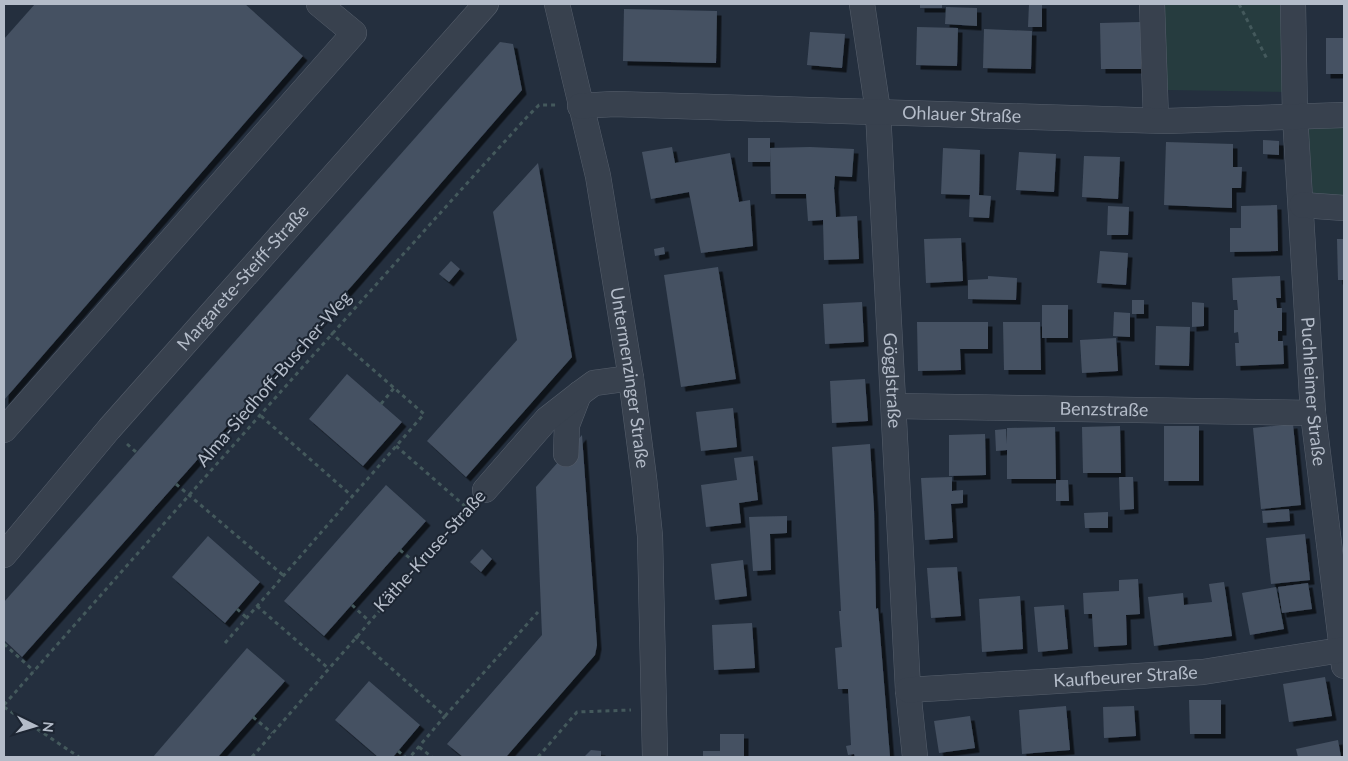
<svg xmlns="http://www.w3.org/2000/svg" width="1348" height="761" viewBox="0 0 1348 761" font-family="Lato,sans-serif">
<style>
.green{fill:#263c3f}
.building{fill:#455162;filter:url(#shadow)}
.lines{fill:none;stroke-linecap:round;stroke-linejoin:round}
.minor-casing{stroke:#565f6c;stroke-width:26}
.path{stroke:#44595c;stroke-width:3;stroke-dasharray:4 4;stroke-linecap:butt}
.minor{stroke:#38414e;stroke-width:25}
.labels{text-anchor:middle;stroke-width:4;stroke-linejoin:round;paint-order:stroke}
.street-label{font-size:18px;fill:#b4bcc9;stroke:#1d2633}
</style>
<defs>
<filter id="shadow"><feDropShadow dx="4.5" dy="4.5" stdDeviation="0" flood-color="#0009"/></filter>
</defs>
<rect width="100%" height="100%" fill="#242f3e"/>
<g class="green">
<path d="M1164,4H1286L1287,92L1167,90Z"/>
<path d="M1308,126H1344V199L1313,196Z"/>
</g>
<g class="building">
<path d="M35,4H245L303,56L4,400V39Z"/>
<rect x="920" y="4" width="22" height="4"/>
<path d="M1029,4H1042V27H1028Z"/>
<path d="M946,7L977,8V26L945,24Z"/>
<path d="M624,9L717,11L716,63L623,61Z"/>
<path d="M1141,22V69H1101L1100,23Z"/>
<path d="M917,27L958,28L957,66L916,65Z"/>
<path d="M984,29L1032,31L1031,69L983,68Z"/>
<path d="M810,32L845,34L842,68L807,65Z"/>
<rect x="1326" y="38" width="18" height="36"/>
<path d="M500,42L513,44L522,90L357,280L22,657L4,640V602Z"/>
<rect x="748" y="138" width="22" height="24"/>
<path d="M1263,140L1279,141V155L1263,154Z"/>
<path d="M1166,142L1233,144V167H1242L1241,188H1232V208L1164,205Z"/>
<path d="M672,147L675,163L730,153L739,202L750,200L753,246L701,253L689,192L651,199L642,152Z"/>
<path d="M810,147L854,149L852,177L835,176L834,188L836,217L857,216L859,259L824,260L823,220L808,221L806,194H771L770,148Z"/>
<path d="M943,148L980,150L979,195L991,196L989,218L969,217L970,195L941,194Z"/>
<path d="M1019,152L1056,154L1054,192L1016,190Z"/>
<path d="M1084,156L1120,157L1118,199L1082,197Z"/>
<path d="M538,163L572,357L466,477L427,441L517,340L493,212Z"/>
<path d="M1277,205L1278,251L1230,252V228H1241V206Z"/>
<path d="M1108,206L1129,207L1128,235H1107Z"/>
<path d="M961,238L963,281L926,283L924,239Z"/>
<path d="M1337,239H1344V280H1338Z"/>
<path d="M664,247L665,254L655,256L654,249Z"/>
<path d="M1100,251L1128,253L1126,285L1097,283Z"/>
<path d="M451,261L460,269L449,282L439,274Z"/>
<path d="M718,267L736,379L681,387L664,275Z"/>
<path d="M988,276L1017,278L1016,300L968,299V280L988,279Z"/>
<path d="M1280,276L1281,298H1276L1277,308H1282V331H1278V341H1283L1284,364L1236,366L1235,343H1239L1238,332L1234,333V310H1238L1237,300H1233L1232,278Z"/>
<rect x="1132" y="300" width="12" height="14"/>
<path d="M862,302L864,342L825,344L823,304Z"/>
<path d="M1192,302L1204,303V326L1192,327Z"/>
<rect x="1042" y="305" width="26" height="33"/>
<path d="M1114,312L1130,313V337L1113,336Z"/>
<path d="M917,322H988V349H960L961,370L918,371Z"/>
<path d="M1003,322H1040L1041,370H1004Z"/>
<path d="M1156,326L1190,327L1189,366L1155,365Z"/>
<path d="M1116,338L1118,371L1082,373L1080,340Z"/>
<path d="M347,374L402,422L363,466L309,419Z"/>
<path d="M865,379L868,421L832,423L830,381Z"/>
<path d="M733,408L737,447L701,451L696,412Z"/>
<path d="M1293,424L1301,505L1261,509L1253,428Z"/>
<path d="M1120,426L1121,473H1083L1082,427Z"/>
<rect x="1164" y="426" width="35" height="55"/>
<path d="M1055,427L1056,479H1007V450L996,451L995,430L1006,429L1007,444V428Z"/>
<path d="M985,434L986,475L949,476V435Z"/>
<path d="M582,435L597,645L595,655L506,757H463L447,744L542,635L536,487Z"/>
<path d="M870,444L874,509L876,609L878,608L890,757H855L854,754L848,755L846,746L851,745L848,689H838L835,648L842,647L839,611H841L832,447Z"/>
<path d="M753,456L758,500L739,503L741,523L706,527L701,485L737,480L734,458Z"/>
<path d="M952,477V491L963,490V503L951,504L953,538L925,540L921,478Z"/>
<path d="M1119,477H1133L1134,509L1120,510Z"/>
<path d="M1056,480H1068L1069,501H1056Z"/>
<path d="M386,485L426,521L324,636L284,601Z"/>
<path d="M1289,509L1290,521L1263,523L1262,511Z"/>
<path d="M1108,512V528H1085L1084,513Z"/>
<path d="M787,516V533L770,534L771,570L753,571L749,517Z"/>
<path d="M1305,534L1310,580L1271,584L1266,538Z"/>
<path d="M208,536L260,582L225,623L172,577Z"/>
<path d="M482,549L492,559L481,572L470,562Z"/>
<path d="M743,560L747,596L715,600L711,564Z"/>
<path d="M957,567L961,616L931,618L927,568Z"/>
<path d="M1138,579L1140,614L1126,615L1127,645L1094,647L1092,614H1084L1083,593L1119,591V580Z"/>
<path d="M1224,582L1232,636L1154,646L1148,597L1183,593L1184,605L1212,602L1209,584Z"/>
<path d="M1308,583L1312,609L1282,613L1278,587Z"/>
<path d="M1276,587L1284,629L1250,635L1242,593Z"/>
<path d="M1020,596L1023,649L982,652L979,599Z"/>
<path d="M1064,605L1068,649L1038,652L1034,607Z"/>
<path d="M752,623L755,668L714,670L712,625Z"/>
<path d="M247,648L285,681L218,757H153Z"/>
<path d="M1325,677L1332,716L1289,722L1283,684Z"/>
<path d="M369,681L420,725L393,757H378L335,720Z"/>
<path d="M1189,700H1221V734H1190Z"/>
<path d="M1066,706L1070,750L1022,754L1019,710Z"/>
<path d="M1134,706L1136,736L1104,738L1103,707Z"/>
<path d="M970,716L975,748L939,753L934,721Z"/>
<path d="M720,734H744V757H703V751H720Z"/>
<path d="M1338,740L1341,757H1298L1296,749Z"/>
<path d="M591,750L601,751V757H584Z"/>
</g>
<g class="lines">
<defs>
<g id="minor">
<path id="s1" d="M557,4L598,176L631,378L644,478L650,536L655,757"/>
<path id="s2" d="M862,4L878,111L908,690L915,757"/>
<path d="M1152,4L1156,120"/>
<path id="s3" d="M1293,4L1295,116L1313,413L1344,666"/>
<path id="s4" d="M580,106L614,104L1166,121L1344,115"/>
<path d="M1302,205L1344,208"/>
<path id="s5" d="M894,406L1313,413"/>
<path d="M4,430L354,33L319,4"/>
<path d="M566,454L567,425L579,394"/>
<path d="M485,490L547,419L579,394L594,383L631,378"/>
<path id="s6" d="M4,555L109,429L486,4"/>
<path id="s7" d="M908,690L1203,672L1341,650"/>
</g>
</defs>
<use href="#minor" class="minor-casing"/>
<g class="path">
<path d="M1239,4L1268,61"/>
<path d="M381,404L394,388"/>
<path d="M261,416L352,496"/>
<path d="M127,444L136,452"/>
<path d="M396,446L466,507"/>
<path d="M176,484L284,576"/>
<path d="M400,550L418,565"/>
<path d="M352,605L369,621"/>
<path d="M257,606L328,668"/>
<path d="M237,609L247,618"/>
<path d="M355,636L445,716L410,757"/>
<path d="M225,643L424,414L331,333"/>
<path d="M4,644L34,671"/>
<path d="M4,705C177,509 350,312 526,118L539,105H556"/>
<path d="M4,707L79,757"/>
<path d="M445,716L538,612"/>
<path d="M253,717L272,733"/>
<path d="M419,747L432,757"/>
<path d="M398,751L405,757"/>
<path d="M252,757L470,507"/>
<path d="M538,757L577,712L631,710"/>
</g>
<use href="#minor" class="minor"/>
</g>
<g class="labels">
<g class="street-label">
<text dy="6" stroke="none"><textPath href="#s4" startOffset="382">Ohlauer Straße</textPath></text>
<text dy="6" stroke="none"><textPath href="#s6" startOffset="366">Margarete-Steiff-Straße</textPath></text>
<text dy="6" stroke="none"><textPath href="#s1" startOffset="381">Untermenzinger Straße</textPath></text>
<text transform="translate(274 379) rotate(-49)" y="6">Alma-Siedhoff-Buscher-Weg</text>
<text dy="6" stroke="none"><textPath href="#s2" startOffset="378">Gögglstraße</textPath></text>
<text dy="6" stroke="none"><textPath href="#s3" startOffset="388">Puchheimer Straße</textPath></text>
<text dy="6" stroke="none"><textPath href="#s5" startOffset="210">Benzstraße</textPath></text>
<text transform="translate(430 551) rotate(-48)" y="6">Käthe-Kruse-Straße</text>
<text dy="6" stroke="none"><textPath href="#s7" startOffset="218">Kaufbeurer Straße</textPath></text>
</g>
</g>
<rect width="1348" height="761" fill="none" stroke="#b4bcc9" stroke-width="10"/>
<g transform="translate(35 726) rotate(95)" stroke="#1d2633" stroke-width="4" paint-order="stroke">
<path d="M0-4L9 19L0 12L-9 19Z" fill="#b4bcc9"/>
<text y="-8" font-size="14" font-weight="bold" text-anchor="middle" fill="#b4bcc9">N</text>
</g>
</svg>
